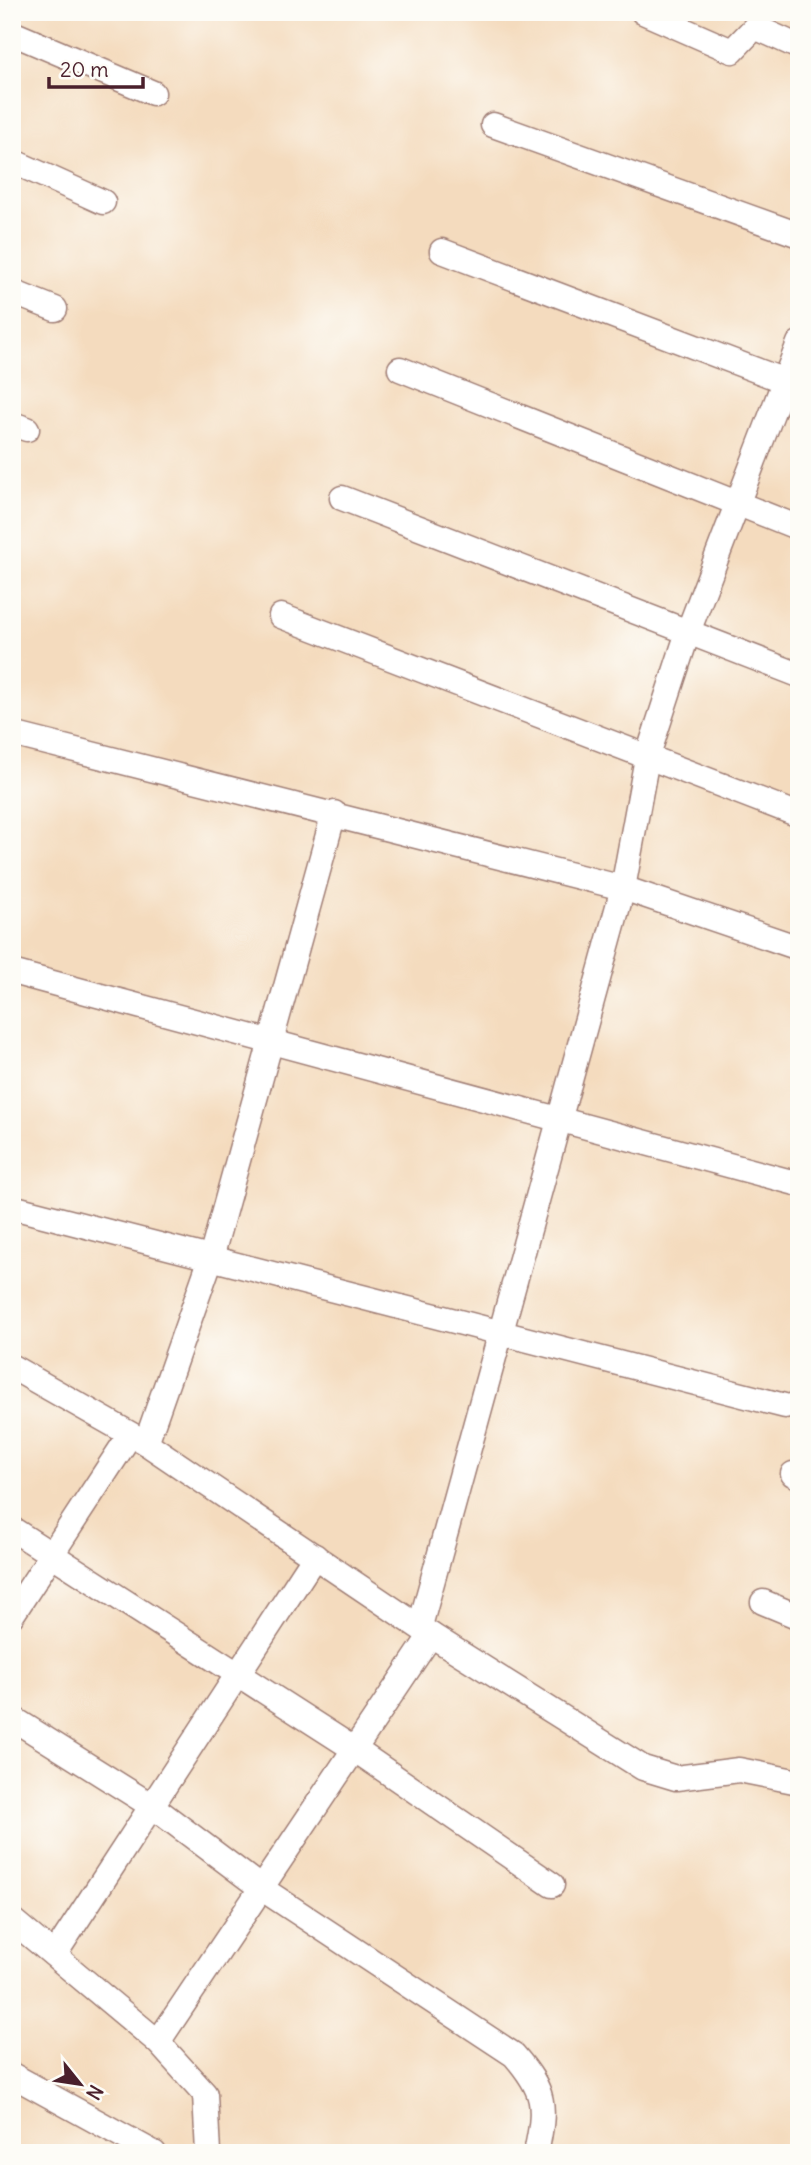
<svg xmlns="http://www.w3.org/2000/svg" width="811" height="2165" viewBox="0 0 811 2165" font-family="Delius,sans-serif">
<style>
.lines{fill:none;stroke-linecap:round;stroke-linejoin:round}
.minor-casing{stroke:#9f7d74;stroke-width:27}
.minor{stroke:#fff;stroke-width:24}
</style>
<rect width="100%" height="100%" fill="#fdfcf7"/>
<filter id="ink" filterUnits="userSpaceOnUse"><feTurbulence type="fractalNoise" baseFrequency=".0143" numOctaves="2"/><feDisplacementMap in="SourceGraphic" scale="14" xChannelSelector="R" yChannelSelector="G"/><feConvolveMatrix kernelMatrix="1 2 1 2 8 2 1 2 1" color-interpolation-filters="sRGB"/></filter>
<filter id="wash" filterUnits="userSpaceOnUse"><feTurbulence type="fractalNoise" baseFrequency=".00686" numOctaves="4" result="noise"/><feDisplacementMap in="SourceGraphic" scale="28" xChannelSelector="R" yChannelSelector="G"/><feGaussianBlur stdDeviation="1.57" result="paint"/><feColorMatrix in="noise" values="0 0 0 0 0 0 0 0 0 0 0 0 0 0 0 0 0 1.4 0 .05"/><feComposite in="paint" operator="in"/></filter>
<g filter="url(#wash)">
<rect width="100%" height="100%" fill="#f4dbbe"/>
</g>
<g filter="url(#ink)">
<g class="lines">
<defs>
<g id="minor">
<path d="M643,12L732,51L755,27L799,47"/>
<path d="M12,33L153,93"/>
<path d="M493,125L799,235"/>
<path d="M12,161L103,202"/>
<path d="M442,251L798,386"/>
<path d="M12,292L55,309"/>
<path d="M400,369L799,528"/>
<path d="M12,424L27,429"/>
<path d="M342,498L799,675"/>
<path d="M281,616L799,815"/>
<path d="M12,734L623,888L799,948"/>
<path d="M12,972L799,1184"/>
<path d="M12,1207L785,1406"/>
<path d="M12,1367L146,1443L431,1635L643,1768L676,1778L739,1770L799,1782"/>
<path d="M146,1443L211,1258L334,813"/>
<path d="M793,1474L799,1476"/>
<path d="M12,1529L354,1749L552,1885"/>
<path d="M763,1602L799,1617"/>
<path d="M12,1615L130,1435"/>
<path d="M420,1626L623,888L647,758L688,632L799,343"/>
<path d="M12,1718L152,1806L261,1888L514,2055C546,2092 546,2106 536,2153"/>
<path d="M12,1920L158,2042L205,2094L208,2153"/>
<path d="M55,1954L315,1556"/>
<path d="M158,2042L431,1635"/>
<path d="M12,2075L154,2153"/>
</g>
</defs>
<use href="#minor" class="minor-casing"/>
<use href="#minor" class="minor"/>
</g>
</g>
<rect width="811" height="2165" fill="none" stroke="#fdfcf7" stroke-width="42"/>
<g transform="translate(80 2084) rotate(120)" stroke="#fdfcf7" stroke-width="5" paint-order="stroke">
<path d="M0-5L12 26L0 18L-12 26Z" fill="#4a1f2b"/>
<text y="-10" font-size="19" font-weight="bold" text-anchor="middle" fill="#4a1f2b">N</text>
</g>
<path d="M49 77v10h94v-10" fill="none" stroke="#4a1f2b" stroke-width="3.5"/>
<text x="60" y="77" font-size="21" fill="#4a1f2b" stroke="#fdfcf7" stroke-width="5" paint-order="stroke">20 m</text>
</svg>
